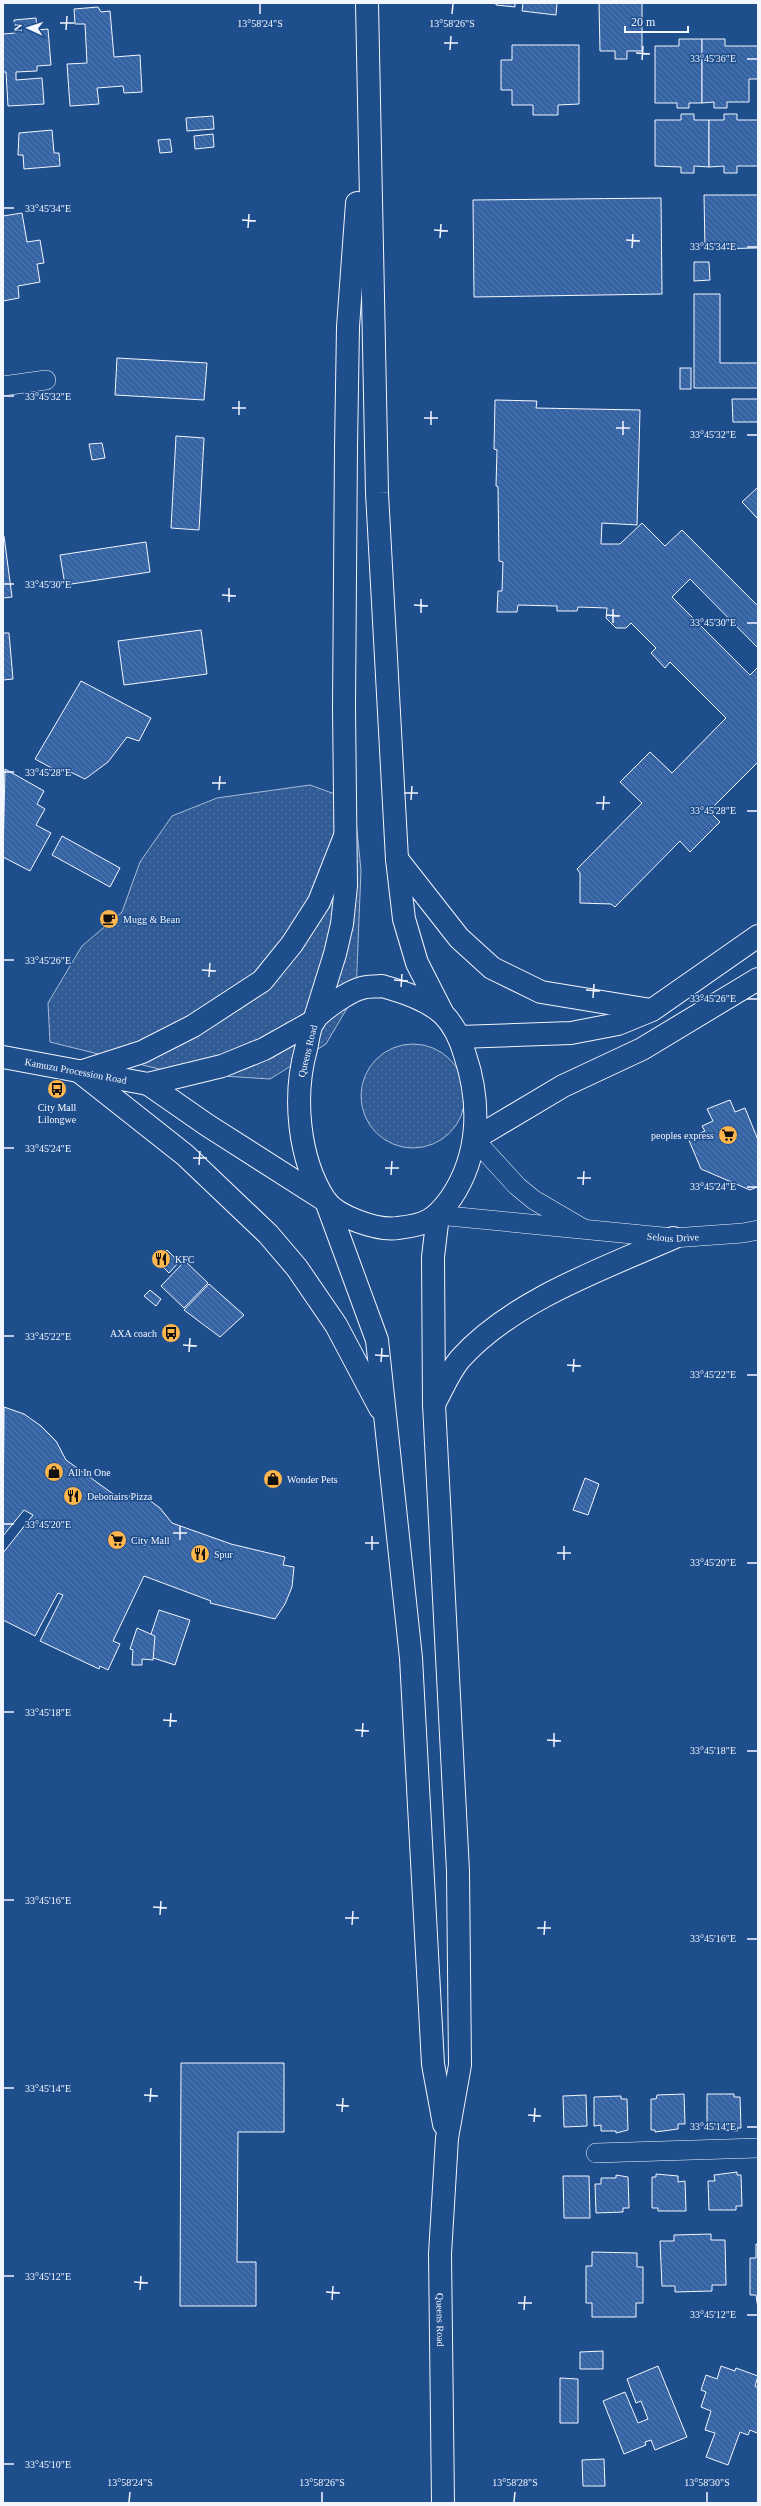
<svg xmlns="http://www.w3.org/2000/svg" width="761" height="2506" viewBox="0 0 761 2506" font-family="'Times New Roman',serif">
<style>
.green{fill:url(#green-dots);stroke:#a8bbd7}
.building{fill:url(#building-back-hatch);stroke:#f2f6ff}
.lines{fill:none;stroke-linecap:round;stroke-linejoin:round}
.street-casing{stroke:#f2f6ff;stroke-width:20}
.secondary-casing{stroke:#f2f6ff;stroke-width:24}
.highway-casing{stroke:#f2f6ff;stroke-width:24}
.street{stroke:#1f4e8c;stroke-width:19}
.secondary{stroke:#1f4e8c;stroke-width:22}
.highway{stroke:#1f4e8c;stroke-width:22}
.ticks{fill:none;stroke:#f2f6ff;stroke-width:1.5}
.labels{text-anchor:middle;stroke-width:3;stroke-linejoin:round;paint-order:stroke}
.poi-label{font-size:10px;fill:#f2f6ff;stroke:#1f4e8c;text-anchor:start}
.street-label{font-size:10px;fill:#f2f6ff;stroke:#1f4e8c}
.ticks-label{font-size:10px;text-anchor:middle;fill:#f2f6ff;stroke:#1f4e8c;stroke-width:3;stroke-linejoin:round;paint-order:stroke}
</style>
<defs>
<pattern id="green-dots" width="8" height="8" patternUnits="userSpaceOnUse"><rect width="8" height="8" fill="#305b95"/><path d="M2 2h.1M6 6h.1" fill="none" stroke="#4e73a5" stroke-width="1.8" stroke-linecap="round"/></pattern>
<pattern id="building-back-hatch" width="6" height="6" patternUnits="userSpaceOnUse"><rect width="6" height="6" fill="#3563a3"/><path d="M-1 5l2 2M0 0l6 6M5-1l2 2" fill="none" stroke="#537ab1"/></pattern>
</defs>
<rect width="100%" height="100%" fill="#1f4e8c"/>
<g class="green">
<path d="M310,785L354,801L361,870L356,993L326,1044L270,1079L175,1073L50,1042L48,1003L82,946L122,912L140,862L172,816L217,798Z"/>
<circle cx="413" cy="1096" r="52"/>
</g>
<g class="building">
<path d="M496,3H515V7L496,5Z"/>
<path d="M523,3H557L556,15L522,11Z"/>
<path d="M599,3H642V51H627V59H615V51H600Z"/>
<path d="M98,7L101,12L110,11L114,57L140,55L142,92L124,93L123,86L97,88L99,104L70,106L67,64L87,63L85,24H75L74,9Z"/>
<path d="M36,18L37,30L48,29L51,65L37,66V71L16,72V80L42,78L44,104L8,106L6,72H3V34L15,33L14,20Z"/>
<path d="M679,39H702V103H689V108H677V103H655V46H679Z"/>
<path d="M702,39H725V46H758V79H749V102H727V108H714V102L702,103Z"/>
<path d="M512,45H579V104L558,105V115H533V105H512V90H501V60H512Z"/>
<path d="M681,114H694V120H709V167L694,166V173H681V167L655,166V120H681Z"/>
<path d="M724,114H737V120H758V166H737V173H724V166L709,167V120H724Z"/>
<path d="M213,116L214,129L187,131L186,118Z"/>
<path d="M52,130L54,153H59L60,166L24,169L23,155H18L19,133Z"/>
<path d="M213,134L214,147L195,149L194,136Z"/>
<path d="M170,139L172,152L160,153L158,140Z"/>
<path d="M704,195H758V248L705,249Z"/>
<path d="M661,198L662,294L474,297L473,200Z"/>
<path d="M22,213L27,242L40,240L44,263L37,264L40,282L18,286L19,298L3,301V216Z"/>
<path d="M694,262H709L710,280L694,281Z"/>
<path d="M694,294H720V363H758V388H694Z"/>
<path d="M117,358L207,363L204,400L115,395Z"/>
<rect x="680" y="368" width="11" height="21"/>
<path d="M732,399H758V422H733Z"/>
<path d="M495,400L537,401L536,408L640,410L637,525L602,523L601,544H620L642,523L665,546L682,530L758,606V648L690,579L672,597L750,675L758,667V762L709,811L720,822L690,852L680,841L615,907L611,904L580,903V873L577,869L642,803L620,782L650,752L672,773L726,718L670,662L665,668L651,653L656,648L631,623L626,628H616L606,618L607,608L578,607L577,611H557V606L518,605L517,612H497L498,591H502L503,562L499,561L498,487L496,486L497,450L494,449Z"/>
<path d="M176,436L204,438L199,530L171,528Z"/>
<path d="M102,443L105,458L92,460L89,444Z"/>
<path d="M758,487V519L742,502Z"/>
<path d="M4,536L12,597L3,598V537Z"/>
<path d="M146,542L150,572L65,585L60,555Z"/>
<path d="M201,630L207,674L124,685L118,641Z"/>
<path d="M3,633H9L13,679L3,680Z"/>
<path d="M81,681L151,718L139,741L127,737L108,762L85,779L62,768L59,772L35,759Z"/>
<path d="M5,769L44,791L37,804L45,809L36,825L51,833L30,871L3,857Z"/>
<path d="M62,836L120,868L110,887L52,855Z"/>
<path d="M730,1100L735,1112L745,1108L758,1140V1190L757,1187L750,1190L701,1169L688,1138L705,1131L702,1126L713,1121L707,1109Z"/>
<path d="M167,1250L179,1262L169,1273L157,1261Z"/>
<path d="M185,1261L208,1283L184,1308L161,1286Z"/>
<path d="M209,1284L244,1315L220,1337L184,1310Z"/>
<path d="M150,1290L161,1299L156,1306L144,1296Z"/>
<path d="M4,1407L24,1414L41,1426L56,1441L66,1460L116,1496H136L149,1500L160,1508L172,1523L231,1544L285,1557L283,1565L294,1567L292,1587L285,1604L275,1619L210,1603L211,1601L144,1576L113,1641L120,1644L108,1670L100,1666L99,1669L40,1641L63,1595L58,1593L35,1636L3,1620V1553L33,1515L24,1510L3,1536Z"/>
<path d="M585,1478L599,1484L588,1515L573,1510Z"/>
<path d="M159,1610L190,1620L175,1665L144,1655Z"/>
<path d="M137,1628L155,1636L153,1660L142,1659V1665H132L133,1650L130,1649Z"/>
<path d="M181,2063H284V2132H238L237,2262H256V2306H180Z"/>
<path d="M684,2094L685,2124H678V2129L655,2132V2130H651V2099H656L657,2095Z"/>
<path d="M707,2094H734V2097H740L741,2128H737V2131L714,2129V2123H707Z"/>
<path d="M586,2095L587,2126L564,2127L563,2096Z"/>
<path d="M621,2096V2099H627L628,2130L616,2133V2131H601V2125L594,2126V2097Z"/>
<path d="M737,2172V2175H741L742,2206H736V2210H709L708,2181H715L714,2175Z"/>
<path d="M656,2174L678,2176V2182L685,2181L686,2211H658V2208H652V2177H656Z"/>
<path d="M616,2175L628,2177L629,2208H623V2212L596,2213L595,2184H601V2178H616Z"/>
<path d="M563,2176H589L590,2218H564Z"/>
<path d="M711,2234V2240H725L726,2285H712V2291L675,2292V2286H662L660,2241H674V2235Z"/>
<path d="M756,2244H758V2309L756,2295H750V2258H756Z"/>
<path d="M592,2252L637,2253V2267H643V2303H636V2317H592V2303H586V2266H592Z"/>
<path d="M603,2351V2369H580V2352Z"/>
<path d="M658,2366L687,2437L655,2450L651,2440L645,2442L646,2445L624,2454L603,2401L625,2392L638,2423L648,2419L641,2401L636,2403L627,2379Z"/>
<path d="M721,2366L735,2371L736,2368L758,2376L755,2386L758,2388V2429L757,2433L750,2430L748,2435L740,2432L728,2465L706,2457L715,2433L705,2430L711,2411L701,2407L706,2392L701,2390L706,2375L717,2379Z"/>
<path d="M560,2378L578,2379V2423H560Z"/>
<path d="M604,2459L605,2486H583L582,2460Z"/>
</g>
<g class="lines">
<defs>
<g id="street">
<path d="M3,386L46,380"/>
<path d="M474,1139L517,1186L534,1200L582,1228"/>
<path id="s1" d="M438,1215L673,1238L743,1233L758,1230"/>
<path d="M596,2153L758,2148"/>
</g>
<g id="secondary">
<path d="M367,3L377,493L397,859L404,919L417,963L443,1014"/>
<path d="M314,1021L335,954L342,924L346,886L344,708L346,447L348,327L357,203"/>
</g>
<g id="highway">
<path d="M345,836L319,902L292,944L262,981L193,1026L142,1052L80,1072L185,1155L268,1234L297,1268L336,1325L380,1408"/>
<path d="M397,859L459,938L492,968L541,992L651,1010"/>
<path d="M382,986C403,992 426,999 443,1014C454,1025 461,1041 465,1055C481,1103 480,1155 451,1198C435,1220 426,1225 398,1228C378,1231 337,1217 325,1200C298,1158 293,1096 306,1049C308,1041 309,1027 314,1020C322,1010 349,991 362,988C368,986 375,987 382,986Z"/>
<path d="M459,1037L571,1033L618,1024L652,1010L758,936"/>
<path id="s2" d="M3,1057L148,1084L222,1066L264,1049L314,1021"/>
<path d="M148,1084L207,1125L326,1201L377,1340L411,1658L433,2064L444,2124"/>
<path d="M474,1139L563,1086L642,1049L758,979"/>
<path id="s3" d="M438,1215L433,1257L434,1404L458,1871L460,2065L447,2138L440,2254L443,2503"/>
<path d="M434,1404C442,1390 449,1372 460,1359C512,1301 602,1269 673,1238"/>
</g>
</defs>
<use href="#street" class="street-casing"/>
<use href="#secondary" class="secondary-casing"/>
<use href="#highway" class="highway-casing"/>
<use href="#street" class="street"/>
<use href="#secondary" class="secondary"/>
<use href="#highway" class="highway"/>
</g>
<path class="ticks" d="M260,14V4M452,14L453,4M60,23H74M66,30L67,16M444,43H458M450,50L451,36M636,53L650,54M747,59H757M642,60L643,46M4,208H14M242,220L256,221M248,228L249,214M434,230L448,231M440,238L441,224M626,240L640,241M747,247H757M632,248L633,234M4,396H14M232,408H246M239,415V401M424,418H438M431,425V411M616,428H630M623,435V421M747,435H757M4,584H14M222,595L236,596M229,602V588M414,605L428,606M421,613V599M606,615L620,616M613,623V609M747,623H757M4,772H14M212,783H226M219,790L220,776M404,793H418M411,800L412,786M596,803H610M603,810L604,796M747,811H757M4,960H14M202,970L216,971M209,977L210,963M394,980L408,981M401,987L402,974M586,990L600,991M593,998L594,984M747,999H757M4,1148H14M193,1158H207M199,1165L200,1151M385,1168H399M391,1175L392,1161M577,1178H591M583,1185L584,1171M747,1187H757M4,1336H14M183,1345L197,1346M189,1352L190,1338M375,1355L389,1356M381,1362L382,1348M567,1365L581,1366M573,1372L574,1359M747,1375H757M4,1524H14M173,1533H187M180,1540V1526M365,1543H379M372,1550V1536M557,1553H571M564,1560V1546M747,1563H757M4,1712H14M163,1720L177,1721M170,1727L171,1713M355,1730L369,1731M362,1737L363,1723M547,1740L561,1741M554,1747V1733M747,1751H757M4,1900H14M153,1907L167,1908M160,1915L161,1901M345,1918H359M352,1925L353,1911M537,1928H551M544,1935L545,1921M747,1939H757M4,2088H14M144,2095L158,2096M150,2102L151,2088M336,2105L349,2106M342,2112L343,2098M528,2115L541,2116M534,2122L535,2108M747,2127H757M4,2276H14M134,2282L148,2283M140,2290L141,2276M326,2292L340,2293M332,2300L333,2286M518,2303H532M524,2310L525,2296M747,2315H757M4,2464H14M129,2502L130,2492M322,2502V2492M514,2502L515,2492M707,2502V2492"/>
<defs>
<symbol id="cafe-disc" viewBox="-11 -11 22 22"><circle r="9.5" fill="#ffb74d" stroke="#1f4e8c"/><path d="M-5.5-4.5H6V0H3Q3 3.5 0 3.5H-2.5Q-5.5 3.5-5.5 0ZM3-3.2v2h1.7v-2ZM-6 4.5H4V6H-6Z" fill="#111"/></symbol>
<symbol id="bus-disc" viewBox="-11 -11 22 22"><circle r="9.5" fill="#ffb74d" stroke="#1f4e8c"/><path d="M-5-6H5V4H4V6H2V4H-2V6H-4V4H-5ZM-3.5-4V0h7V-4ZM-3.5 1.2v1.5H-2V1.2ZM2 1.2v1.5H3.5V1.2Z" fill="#111"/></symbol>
<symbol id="supermarket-disc" viewBox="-11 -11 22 22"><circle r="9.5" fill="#ffb74d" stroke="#1f4e8c"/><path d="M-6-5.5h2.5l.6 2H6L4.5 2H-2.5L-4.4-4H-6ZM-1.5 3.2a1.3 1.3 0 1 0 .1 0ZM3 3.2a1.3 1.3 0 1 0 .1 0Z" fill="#111"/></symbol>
<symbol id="restaurant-disc" viewBox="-11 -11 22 22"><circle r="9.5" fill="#ffb74d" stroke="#1f4e8c"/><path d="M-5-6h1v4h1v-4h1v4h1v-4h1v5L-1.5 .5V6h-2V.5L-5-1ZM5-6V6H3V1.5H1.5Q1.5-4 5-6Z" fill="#111"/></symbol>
<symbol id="shop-disc" viewBox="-11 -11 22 22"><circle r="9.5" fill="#ffb74d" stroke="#1f4e8c"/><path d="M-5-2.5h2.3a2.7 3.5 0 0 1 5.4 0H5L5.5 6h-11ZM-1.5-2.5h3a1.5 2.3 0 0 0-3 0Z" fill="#111"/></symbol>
</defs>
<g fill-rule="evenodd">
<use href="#cafe-disc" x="98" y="908" width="22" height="22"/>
<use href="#bus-disc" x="46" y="1078" width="22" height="22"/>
<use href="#supermarket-disc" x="717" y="1124" width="22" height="22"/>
<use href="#restaurant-disc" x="150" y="1248" width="22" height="22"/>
<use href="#bus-disc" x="160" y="1322" width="22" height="22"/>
<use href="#shop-disc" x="43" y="1461" width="22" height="22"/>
<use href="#shop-disc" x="262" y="1468" width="22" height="22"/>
<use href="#restaurant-disc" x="62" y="1485" width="22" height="22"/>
<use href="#supermarket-disc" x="106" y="1529" width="22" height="22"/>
<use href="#restaurant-disc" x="189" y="1543" width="22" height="22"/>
</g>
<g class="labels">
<g class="poi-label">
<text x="123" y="923">Mugg &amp; Bean</text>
<text x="57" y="1111" text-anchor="middle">City Mall<tspan x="57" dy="12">Lilongwe</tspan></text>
<text x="714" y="1139" text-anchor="end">peoples express</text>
<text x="175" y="1263">KFC</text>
<text x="157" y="1337" text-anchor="end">AXA coach</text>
<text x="68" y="1476">All In One</text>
<text x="287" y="1483">Wonder Pets</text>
<text x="87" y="1500">Debonairs Pizza</text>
<text x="131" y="1544">City Mall</text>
<text x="214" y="1558">Spur</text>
</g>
<g class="street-label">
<text transform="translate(307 1051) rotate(-76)" y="4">Queens Road</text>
<text dy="4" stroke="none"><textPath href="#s2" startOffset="74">Kamuzu Procession Road</textPath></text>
<text dy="4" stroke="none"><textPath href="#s1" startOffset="236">Selous Drive</textPath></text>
<text dy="4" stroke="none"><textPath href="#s3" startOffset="1107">Queens Road</textPath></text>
</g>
</g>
<g class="ticks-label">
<text x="260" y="27">13°58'24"S</text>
<text x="452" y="27">13°58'26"S</text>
<text x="713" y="62">33°45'36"E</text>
<text x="48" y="212">33°45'34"E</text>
<text x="713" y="250">33°45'34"E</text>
<text x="48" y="400">33°45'32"E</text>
<text x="713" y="438">33°45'32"E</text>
<text x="48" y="588">33°45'30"E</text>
<text x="713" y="626">33°45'30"E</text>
<text x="48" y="776">33°45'28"E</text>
<text x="713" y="814">33°45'28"E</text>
<text x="48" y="964">33°45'26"E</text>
<text x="713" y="1002">33°45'26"E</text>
<text x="48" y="1152">33°45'24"E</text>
<text x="713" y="1190">33°45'24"E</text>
<text x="48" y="1340">33°45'22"E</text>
<text x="713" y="1378">33°45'22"E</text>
<text x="48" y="1528">33°45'20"E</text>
<text x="713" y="1566">33°45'20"E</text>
<text x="48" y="1716">33°45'18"E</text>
<text x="713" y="1754">33°45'18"E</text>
<text x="48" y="1904">33°45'16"E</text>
<text x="713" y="1942">33°45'16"E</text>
<text x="48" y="2092">33°45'14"E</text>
<text x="713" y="2130">33°45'14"E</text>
<text x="48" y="2280">33°45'12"E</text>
<text x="713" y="2318">33°45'12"E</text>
<text x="48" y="2468">33°45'10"E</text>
<text x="130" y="2486">13°58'24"S</text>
<text x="322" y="2486">13°58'26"S</text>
<text x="515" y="2486">13°58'28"S</text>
<text x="707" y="2486">13°58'30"S</text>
</g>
<rect width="761" height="2506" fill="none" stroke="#f2f6ff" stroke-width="8"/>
<g transform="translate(28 28) rotate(273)" stroke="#1f4e8c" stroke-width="3" paint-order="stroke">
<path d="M0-3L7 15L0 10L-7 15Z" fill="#f2f6ff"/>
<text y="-6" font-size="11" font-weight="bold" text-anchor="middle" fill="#f2f6ff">N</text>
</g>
<path d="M625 26v6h63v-6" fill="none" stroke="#f2f6ff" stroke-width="2"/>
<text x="631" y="26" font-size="12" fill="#f2f6ff" stroke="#1f4e8c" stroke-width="3" paint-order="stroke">20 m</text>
</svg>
